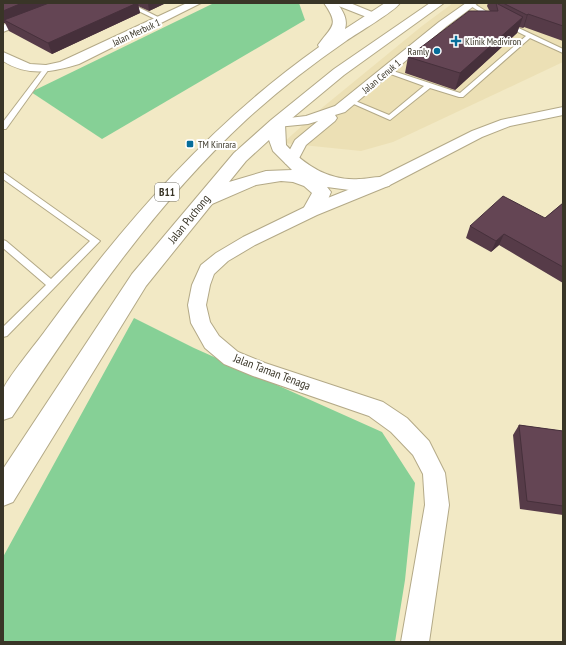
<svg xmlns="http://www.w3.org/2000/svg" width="566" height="645" viewBox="0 0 566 645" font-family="'PT Sans Narrow',sans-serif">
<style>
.built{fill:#ece0b5}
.green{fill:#86d096}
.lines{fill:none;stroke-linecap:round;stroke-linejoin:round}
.lane-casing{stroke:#b3a987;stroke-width:2}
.street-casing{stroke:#b3a987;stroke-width:2}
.primary-casing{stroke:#b3a987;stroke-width:2}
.lane{fill:#fff;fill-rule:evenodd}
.street{fill:#fff;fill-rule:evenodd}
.primary{fill:#fff;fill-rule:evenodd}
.wall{fill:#563b48}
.shaded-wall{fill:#46303b}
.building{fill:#644554;stroke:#46303b}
.poi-dot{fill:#066d9a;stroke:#fff;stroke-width:1.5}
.labels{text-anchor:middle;stroke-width:4;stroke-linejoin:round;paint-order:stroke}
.far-street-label{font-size:10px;fill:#393527;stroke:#fff}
.far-poi-label{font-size:10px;fill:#393527;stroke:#fff;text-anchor:start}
.shield{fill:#fff;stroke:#747268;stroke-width:1}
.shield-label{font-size:11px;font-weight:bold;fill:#393527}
.street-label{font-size:12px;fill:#393527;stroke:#fff}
</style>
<rect width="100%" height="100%" fill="#f2e9c5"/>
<path class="built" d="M453,3H538L563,12V62L393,142L361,151L283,143L323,107L422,26Z"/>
<g class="green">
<path d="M214,3H299L305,20L102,139L31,92Z"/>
<path d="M134,318L194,348L382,432L415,483L405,580L395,642H3V557Z"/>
</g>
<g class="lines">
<defs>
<g id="lane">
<path d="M122,3H130L164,20L159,21Z"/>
<path d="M469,3H473L495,17L490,18L469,5Z"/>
<path d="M504,23H508L563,49V53L530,38L463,97H459L430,88L390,120L347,101L353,100L389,115L424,86L385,72V70L387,69L460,93L526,36L504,25Z"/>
<path d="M44,68L49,69L6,129H3V122Z"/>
<path d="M3,172L100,241L7,336L3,337V327L46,285L3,248V240L6,241L51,279L90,241L3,179Z"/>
</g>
<g id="street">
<path d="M57,3H72L71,5L3,32V25Z"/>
<path d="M187,3H201L79,64C53,72 28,77 3,61V52L30,64L46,65L60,62Z"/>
<path d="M335,3H350L377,14L379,16L377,18H369L336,5Z"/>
<path d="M466,3H478L447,26L345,112L335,115L337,118L335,121L306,145L296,164H286L284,161L295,140L318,121L308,124L277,127L272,126L270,123L272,120L306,116L335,106L439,22Z"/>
<path d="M563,107V115L510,126L482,137L388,186L317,215L255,245L228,261L214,274L210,285L206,305L210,322L219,336L238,352L265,363L383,402L407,418L429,441L445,473L449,505L429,642H401L425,505L423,474L413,455L391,432L369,416L253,376L224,364L205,348L191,323L188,305L192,285L201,265L216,253L243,237L305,207L378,178L472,131L501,120Z"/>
</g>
<g id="primary">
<path d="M324,3H337C343,11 348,19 345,29L385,3H400C394,12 357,33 346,41C311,65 278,91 247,119C153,206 82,311 12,417L3,420C3,411 1,398 3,390C5,381 38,341 45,331C124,223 210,124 319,47L318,45C332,25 340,26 324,3Z"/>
<path d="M430,3H444L344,75L285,124L286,145C306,166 329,181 359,179C369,179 379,175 389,178L392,182L389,186L357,191L327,187L331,192C326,205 320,220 304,215L302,211L312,193L304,186L293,182L281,181L256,185L212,204L146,286L13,502L3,506V469L132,274L234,153L271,120L334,69ZM269,140L273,151L292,170L266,171L229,182L246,161Z"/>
</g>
</defs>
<use href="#lane" class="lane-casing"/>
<use href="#street" class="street-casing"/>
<use href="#primary" class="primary-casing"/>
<use href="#lane" class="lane"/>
<use href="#street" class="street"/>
<use href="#primary" class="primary"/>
</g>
<g class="wall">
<path d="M3,3H166L149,11L138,6L140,13L52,54L9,31L5,23H3Z"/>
<path d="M488,3H563V41L524,27L523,28L519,27L517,33L455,90L405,73L408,57L490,11L489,10L487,6Z"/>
<path d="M563,203V283L499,245L491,252L466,238L470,226L545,218Z"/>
<path d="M519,425L563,431V515L520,509L513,435Z"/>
</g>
<g class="shaded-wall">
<path d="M22,3H53L4,20L5,23H3V11Z"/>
<path d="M137,3H138L140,13L52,54L48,43Z"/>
<path d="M148,3H166L149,11Z"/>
<path d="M528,14L524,27L523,28L527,15Z"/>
<path d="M523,17L517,33L455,90L460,73Z"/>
<path d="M504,234L499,245L491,252L496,241Z"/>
</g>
<g class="building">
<path d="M3,3H22L3,11Z"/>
<path d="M49,3H137L48,43L4,20Z"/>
<path d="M496,3L523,17L460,73L408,57L469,11H498Z"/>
<path d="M503,3H563V26L528,14L527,15Z"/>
<path d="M503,196L545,218L563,203V267L504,234L496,241L470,226Z"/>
<path d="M519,425L563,431V506L527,501Z"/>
</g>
<g class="poi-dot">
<path d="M454 35h4v4h4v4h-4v4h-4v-4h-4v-4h4z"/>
<circle cx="437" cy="51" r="4"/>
<rect x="186" y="140" width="8" height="8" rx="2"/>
</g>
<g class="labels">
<g class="far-street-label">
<text transform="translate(136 32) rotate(-25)" y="4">Jalan Merbuk 1</text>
<text transform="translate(381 76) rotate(-40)" y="4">Jalan Cenuk 1</text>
</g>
<g class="far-poi-label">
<text x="465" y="45">Klinik Mediviron</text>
<text x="429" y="55" text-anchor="end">Ramly</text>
<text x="198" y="148">TM Kinrara</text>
</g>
<rect class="shield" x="155" y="183" width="24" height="18" rx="3"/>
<g class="shield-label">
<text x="167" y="196">B11</text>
</g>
<g class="street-label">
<text transform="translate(189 219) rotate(-51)" y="4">Jalan Puchong</text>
<text transform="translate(272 372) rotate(21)" y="4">Jalan Taman Tenaga</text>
</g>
</g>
<rect width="566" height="645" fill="none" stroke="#393527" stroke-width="8"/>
</svg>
